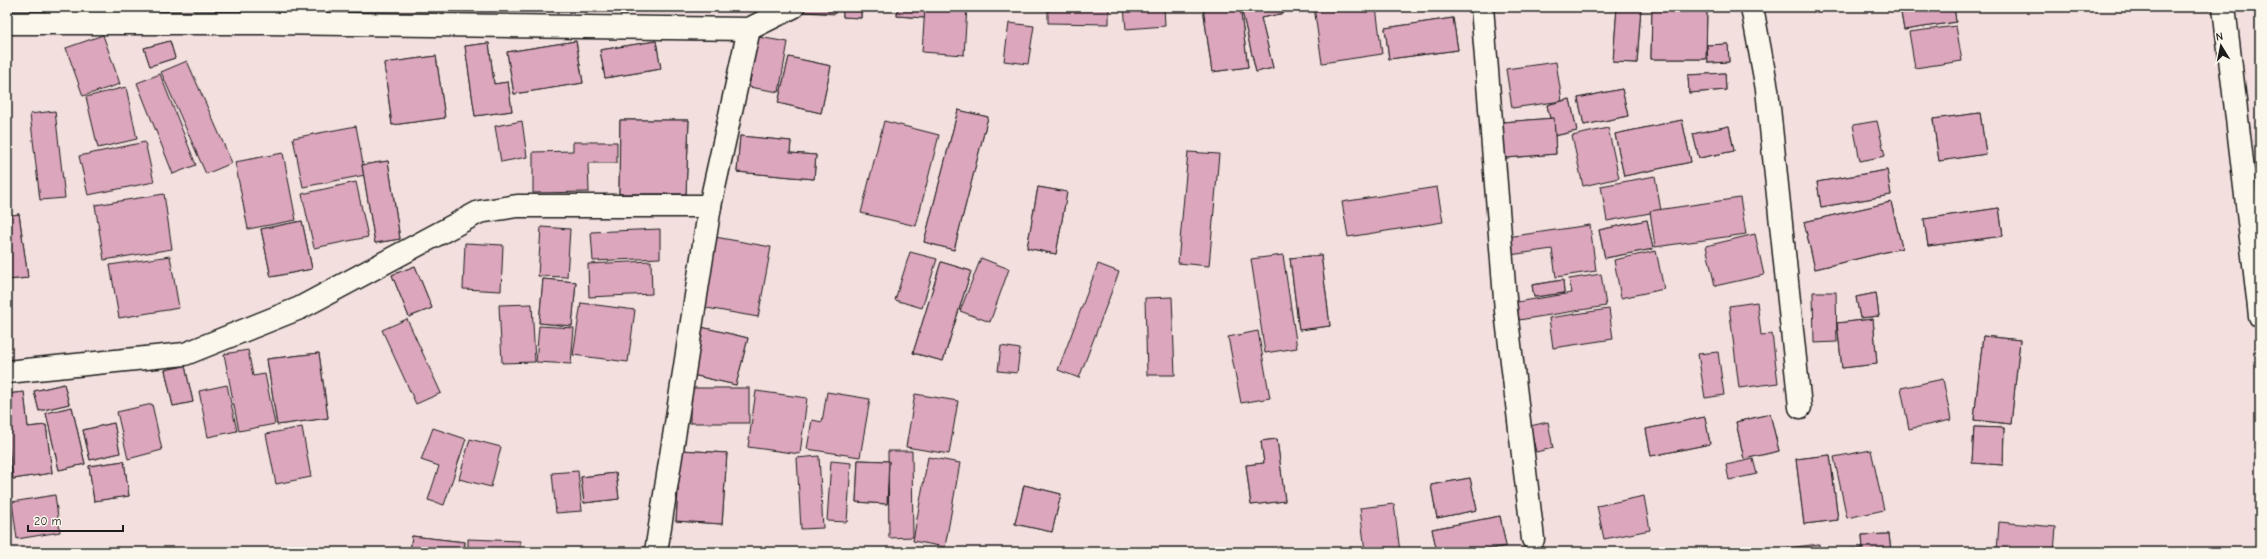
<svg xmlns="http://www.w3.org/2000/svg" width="2267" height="559" viewBox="0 0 2267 559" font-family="'Comic Neue',sans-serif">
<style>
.building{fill:#dca6bd;stroke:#1c1c1c}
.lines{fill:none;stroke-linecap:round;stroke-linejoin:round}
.minor-casing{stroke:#1c1c1c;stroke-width:25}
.minor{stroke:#fbf7ec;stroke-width:22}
</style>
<rect width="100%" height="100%" fill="#f2dfde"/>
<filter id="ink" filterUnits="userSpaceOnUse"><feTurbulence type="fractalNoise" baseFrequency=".025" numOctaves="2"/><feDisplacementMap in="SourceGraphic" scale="8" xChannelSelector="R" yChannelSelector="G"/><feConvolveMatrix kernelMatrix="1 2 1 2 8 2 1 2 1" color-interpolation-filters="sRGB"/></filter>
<g filter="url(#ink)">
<g class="building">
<rect x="658" y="7" width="25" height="4"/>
<rect x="658" y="7" width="25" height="4"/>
<path d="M791,7H835V14L791,11Z"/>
<path d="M843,7H861V18L843,17Z"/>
<path d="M843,7H861V18L843,17Z"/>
<path d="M898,7H926L925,18L897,16Z"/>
<path d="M898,7H926L925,18L897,16Z"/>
<path d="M925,7H967L964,55L922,52Z"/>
<rect x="979" y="7" width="17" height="3"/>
<path d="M1048,7H1109V24L1048,23Z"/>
<path d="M1124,7H1164L1165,26L1126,29Z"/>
<path d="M1203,7H1240L1248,67L1212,72Z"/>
<path d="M1203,7H1240L1248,67L1212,72Z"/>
<path d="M1241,7H1283L1284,13L1261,18L1273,68L1256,72Z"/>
<path d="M1241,7H1283L1284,13L1261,18L1273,68L1256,72Z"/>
<path d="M1314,7H1376L1382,54L1322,63Z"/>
<path d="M1617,7H1641L1637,63L1613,62Z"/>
<path d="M1617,7H1641L1637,63L1613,62Z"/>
<path d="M1652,7H1707L1706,59H1651Z"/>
<path d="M1652,7H1707L1706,59H1651Z"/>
<path d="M1900,7H1954L1956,22L1904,30Z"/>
<path d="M1900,7H1954L1956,22L1904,30Z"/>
<path d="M1453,18L1458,50L1389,59L1385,28Z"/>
<path d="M1453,18L1458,50L1389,59L1385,28Z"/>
<path d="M1009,23L1034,26L1028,64L1004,61Z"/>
<path d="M1956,26L1962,61L1915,68L1909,32Z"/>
<path d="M103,35L120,84L83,96L66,48Z"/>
<path d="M758,37L788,42L779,92L749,87Z"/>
<path d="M170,41L175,58L150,66L144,48Z"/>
<path d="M170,41L175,58L150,66L144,48Z"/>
<path d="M576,41L583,83L514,94L507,52Z"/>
<path d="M576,41L583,83L514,94L507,52Z"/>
<path d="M656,41L661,69L605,78L600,50Z"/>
<path d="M656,41L661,69L605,78L600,50Z"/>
<path d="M489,43L494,84L508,82L512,111L475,116L465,46Z"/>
<path d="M489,43L494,84L508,82L512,111L475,116L465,46Z"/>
<path d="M1728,44L1729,62L1708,63L1707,45Z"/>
<path d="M1728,44L1729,62L1708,63L1707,45Z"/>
<path d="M436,56L445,118L392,125L384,63Z"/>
<path d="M436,56L445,118L392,125L384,63Z"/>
<path d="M789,57L831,66L821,113L778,103Z"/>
<path d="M789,57L831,66L821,113L778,103Z"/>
<path d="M187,61L232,163L206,174L161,72Z"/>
<path d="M1556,62L1562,101L1512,108L1506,69Z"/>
<path d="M1725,73L1726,90L1689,93L1688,75Z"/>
<path d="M1725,73L1726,90L1689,93L1688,75Z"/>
<path d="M160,74L196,165L173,174L137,83Z"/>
<path d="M126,87L137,139L98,148L86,97Z"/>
<path d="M1622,89L1628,116L1584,125L1578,98Z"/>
<path d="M1622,89L1628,116L1584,125L1578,98Z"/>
<path d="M1570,99L1577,131L1554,136L1547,105Z"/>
<path d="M1570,99L1577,131L1554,136L1547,105Z"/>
<path d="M958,110L988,117L954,250L924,242Z"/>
<path d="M958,110L988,117L954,250L924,242Z"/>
<path d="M55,111L65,198L40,200L30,114Z"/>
<path d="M1980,113L1986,154L1939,161L1933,119Z"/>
<path d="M1980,113L1986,154L1939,161L1933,119Z"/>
<path d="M1554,118L1556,154L1493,159L1490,123Z"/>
<path d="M1554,118L1556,154L1493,159L1490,123Z"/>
<path d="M620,120H689L686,194H619Z"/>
<path d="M620,120H689L686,194H619Z"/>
<path d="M1682,120L1691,162L1624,176L1615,134Z"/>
<path d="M1682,120L1691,162L1624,176L1615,134Z"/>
<path d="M522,121L527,157L501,162L495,126Z"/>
<path d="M884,121L939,135L916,226L861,213Z"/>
<path d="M1877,121L1885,156L1860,161L1853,125Z"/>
<path d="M356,126L365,175L303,187L293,138Z"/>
<path d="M1729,126L1734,151L1699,158L1693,134Z"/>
<path d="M1729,126L1734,151L1699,158L1693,134Z"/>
<path d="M1608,128L1619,178L1583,186L1572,136Z"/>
<path d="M740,136L791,141L790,153L816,155L814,179L737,172Z"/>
<path d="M740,136L791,141L790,153L816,155L814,179L737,172Z"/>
<path d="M145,142L154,182L88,195L79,156Z"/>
<path d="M573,142H617V163H588L589,192L533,193V152L573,151Z"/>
<path d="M1188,152L1219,154L1209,266L1178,263Z"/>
<path d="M283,153L296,220L248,229L235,162Z"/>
<path d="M388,161L400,239L375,243L362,165Z"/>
<path d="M388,161L400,239L375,243L362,165Z"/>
<path d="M1887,170L1891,195L1821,207L1817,182Z"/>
<path d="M1887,170L1891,195L1821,207L1817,182Z"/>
<path d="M1655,176L1661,211L1607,221L1601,186Z"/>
<path d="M356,182L368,237L314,248L302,194Z"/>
<path d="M1038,187L1067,192L1056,254L1027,248Z"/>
<path d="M1038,187L1067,192L1056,254L1027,248Z"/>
<path d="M1437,187L1443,222L1348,237L1342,202Z"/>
<path d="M164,194L172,249L104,260L95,205Z"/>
<path d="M1740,198L1746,234L1655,247L1650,211Z"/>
<path d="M1891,202L1902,248L1815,269L1804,222Z"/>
<path d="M1891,202L1902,248L1815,269L1804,222Z"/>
<path d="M1999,208L2003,236L1928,246L1924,219Z"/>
<path d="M1999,208L2003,236L1928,246L1924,219Z"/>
<path d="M19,214L28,278L7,280V216Z"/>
<path d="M19,214L28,278L7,280V216Z"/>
<path d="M1647,220L1653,249L1605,258L1599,230Z"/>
<path d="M1647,220L1653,249L1605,258L1599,230Z"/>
<path d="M302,221L312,269L271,277L261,229Z"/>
<path d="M302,221L312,269L271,277L261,229Z"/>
<path d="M1590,225L1596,271L1556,277L1552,249L1510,255L1507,237Z"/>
<path d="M541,227L570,229L567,277L538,276Z"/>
<path d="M660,229V258L593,261L591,232Z"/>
<path d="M1755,234L1764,275L1715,286L1706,246Z"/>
<path d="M715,237L771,247L758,317L701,307Z"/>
<path d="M465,243L503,245L501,291L463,289Z"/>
<path d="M1656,251L1664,289L1621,298L1614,260Z"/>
<path d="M910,252L937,259L922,308L895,300Z"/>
<path d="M1283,255L1297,348L1265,353L1251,259Z"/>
<path d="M1321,255L1330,326L1299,330L1290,258Z"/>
<path d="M1321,255L1330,326L1299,330L1290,258Z"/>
<path d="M170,256L179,308L119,318L110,265Z"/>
<path d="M981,258L1009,269L990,322L960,311Z"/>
<path d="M651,261L652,294L589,297L588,264Z"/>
<path d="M941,262L971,271L943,361L913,353Z"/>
<path d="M941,262L971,271L943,361L913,353Z"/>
<path d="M1098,264L1119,272L1079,378L1058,370Z"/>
<path d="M415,266L432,308L409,317L392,275Z"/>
<path d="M415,266L432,308L409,317L392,275Z"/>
<path d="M1601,274L1606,306L1519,320L1517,302L1572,293L1569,279Z"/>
<path d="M543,279L576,282L572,326L539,323Z"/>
<path d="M543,279L576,282L572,326L539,323Z"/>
<path d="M1563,280L1564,293L1534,297L1532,285Z"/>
<path d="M1563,280L1564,293L1534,297L1532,285Z"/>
<path d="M1813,292H1836L1837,342L1814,343Z"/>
<path d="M1876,293L1879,316L1860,318L1856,297Z"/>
<path d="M1876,293L1879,316L1860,318L1856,297Z"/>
<path d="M1172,297L1175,375H1147L1145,298Z"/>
<path d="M1757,302L1761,335L1772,334L1778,383L1739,388L1729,306Z"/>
<path d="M581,303L635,310L628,362L573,355Z"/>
<path d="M532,304L535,362L502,363L499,305Z"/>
<path d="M1609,309L1613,339L1553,348L1549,318Z"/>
<path d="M407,319L441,393L416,404L382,330Z"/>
<path d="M1873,319L1877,364L1842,368L1837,323Z"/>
<path d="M1873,319L1877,364L1842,368L1837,323Z"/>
<path d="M539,326L574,328L571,364L536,362Z"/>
<path d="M697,326L748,338L736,385L684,373Z"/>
<path d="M697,326L748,338L736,385L684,373Z"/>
<path d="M1258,331L1270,398L1241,403L1228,337Z"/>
<path d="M1983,336L2020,340L2011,424L1974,420Z"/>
<path d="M1983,336L2020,340L2011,424L1974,420Z"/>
<path d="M1001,346L1020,349L1017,373L998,371Z"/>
<path d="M248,350L253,376L265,374L275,424L239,431L224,354Z"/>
<path d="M1718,352L1724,395L1705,398L1698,354Z"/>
<path d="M319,353L328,418L277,425L267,359Z"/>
<path d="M319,353L328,418L277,425L267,359Z"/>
<path d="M185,366L193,402L173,406L165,370Z"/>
<path d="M185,366L193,402L173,406L165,370Z"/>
<path d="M1943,379L1951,420L1909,429L1901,388Z"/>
<path d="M64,384L69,404L39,411L34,391Z"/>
<path d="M64,384L69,404L39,411L34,391Z"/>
<path d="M227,385L237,431L208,437L199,391Z"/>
<rect x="690" y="388" width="59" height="35"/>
<path d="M756,391L807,398L800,454L748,447Z"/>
<path d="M24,392L28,427L46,425L52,473L13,479L7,435V394Z"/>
<path d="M24,392L28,427L46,425L52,473L13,479L7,435V394Z"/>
<path d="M827,392L870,399L860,457L807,449L812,420L822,422Z"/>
<path d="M915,394L958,401L949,454L906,447Z"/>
<path d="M152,404L162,450L128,459L117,412Z"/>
<path d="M72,407L85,464L59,470L46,413Z"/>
<path d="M72,407L85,464L59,470L46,413Z"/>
<path d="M1770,414L1779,451L1744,459L1736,422Z"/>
<path d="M1770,414L1779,451L1744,459L1736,422Z"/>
<path d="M1705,417L1710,444L1651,456L1646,429Z"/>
<path d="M1705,417L1710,444L1651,456L1646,429Z"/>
<path d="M1548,422L1553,448L1536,452L1530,426Z"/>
<path d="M114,423L120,453L90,460L83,430Z"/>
<path d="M114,423L120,453L90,460L83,430Z"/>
<path d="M302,427L311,477L276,484L266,434Z"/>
<path d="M1974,427L2004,428L2003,465L1972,463Z"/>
<path d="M1974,427L2004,428L2003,465L1972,463Z"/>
<path d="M433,428L466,439L444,505L428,500L439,466L421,460Z"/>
<path d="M470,439L501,447L491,487L459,479Z"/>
<path d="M1277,439L1285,501L1251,505L1246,465L1264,463L1261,441Z"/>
<path d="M1277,439L1285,501L1251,505L1246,465L1264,463L1261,441Z"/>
<path d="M681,450L727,453L722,524L676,521Z"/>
<path d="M681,450L727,453L722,524L676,521Z"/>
<path d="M1871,450L1884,510L1847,518L1834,457Z"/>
<path d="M888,451H912L913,537L889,538Z"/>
<path d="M1830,455L1838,520L1804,524L1796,459Z"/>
<path d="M1830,455L1838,520L1804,524L1796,459Z"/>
<path d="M819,456L823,528L801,529L797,458Z"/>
<path d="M928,457L960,463L945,547L913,541Z"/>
<path d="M1753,459L1757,474L1729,480L1726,465Z"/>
<path d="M858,460L889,461L887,504L856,502Z"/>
<path d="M858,460L889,461L887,504L856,502Z"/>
<path d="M124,461L129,496L94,501L89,466Z"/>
<path d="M124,461L129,496L94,501L89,466Z"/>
<path d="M831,461L851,463L847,522L827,521Z"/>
<path d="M578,471L582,511L556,513L552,473Z"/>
<path d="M616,473L619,499L584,503L581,477Z"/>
<path d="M616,473L619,499L584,503L581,477Z"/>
<path d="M1470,478L1477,510L1437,518L1431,485Z"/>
<path d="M1470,478L1477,510L1437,518L1431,485Z"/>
<path d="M1024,485L1061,494L1052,532L1015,524Z"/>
<path d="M1024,485L1061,494L1052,532L1015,524Z"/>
<path d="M55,495L60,532L17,539L12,502Z"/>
<path d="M1644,496L1650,530L1604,539L1597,506Z"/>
<path d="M1394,504L1400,552H1365L1360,508Z"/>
<path d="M1500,516L1506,546L1474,552H1437L1432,529Z"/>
<path d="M1500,516L1506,546L1474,552H1437L1432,529Z"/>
<path d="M1999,522L2056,527L2054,552H1997Z"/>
<path d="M1889,534L1891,552H1825L1863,548L1862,535Z"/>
<path d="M1889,534L1891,552H1825L1863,548L1862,535Z"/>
<path d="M412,536L465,542L464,552H410Z"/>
<path d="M412,536L465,542L464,552H410Z"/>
<path d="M468,539L520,541V552H468Z"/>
<path d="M1819,544L1820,552H1789L1788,548Z"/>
</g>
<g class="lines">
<defs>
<g id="minor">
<path d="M1482,7L1506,311L1533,539"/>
<path d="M1752,7L1767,89L1800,407"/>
<path d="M2224,7L2260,316"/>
<path d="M7,23H266L749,29L793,7"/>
<path d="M7,372L185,354L300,308L479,212L517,206H710"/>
<path d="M656,552L710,206L749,29"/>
</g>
</defs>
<use href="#minor" class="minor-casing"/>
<use href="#minor" class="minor"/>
</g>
</g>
<rect width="2267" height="559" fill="none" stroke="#fbf7ec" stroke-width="24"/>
<rect x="12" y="12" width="2243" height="535" fill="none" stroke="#1c1c1c" stroke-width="1.5" filter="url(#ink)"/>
<g transform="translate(2221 46) rotate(350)" stroke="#fbf7ec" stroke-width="3" paint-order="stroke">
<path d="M0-3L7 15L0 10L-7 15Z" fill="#1c1c1c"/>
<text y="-6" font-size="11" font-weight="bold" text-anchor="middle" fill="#1c1c1c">N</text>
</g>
<path d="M28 525v6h95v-6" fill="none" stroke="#1c1c1c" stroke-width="2"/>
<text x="34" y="525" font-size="12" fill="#1c1c1c" stroke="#fbf7ec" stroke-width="3" paint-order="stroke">20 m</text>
</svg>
